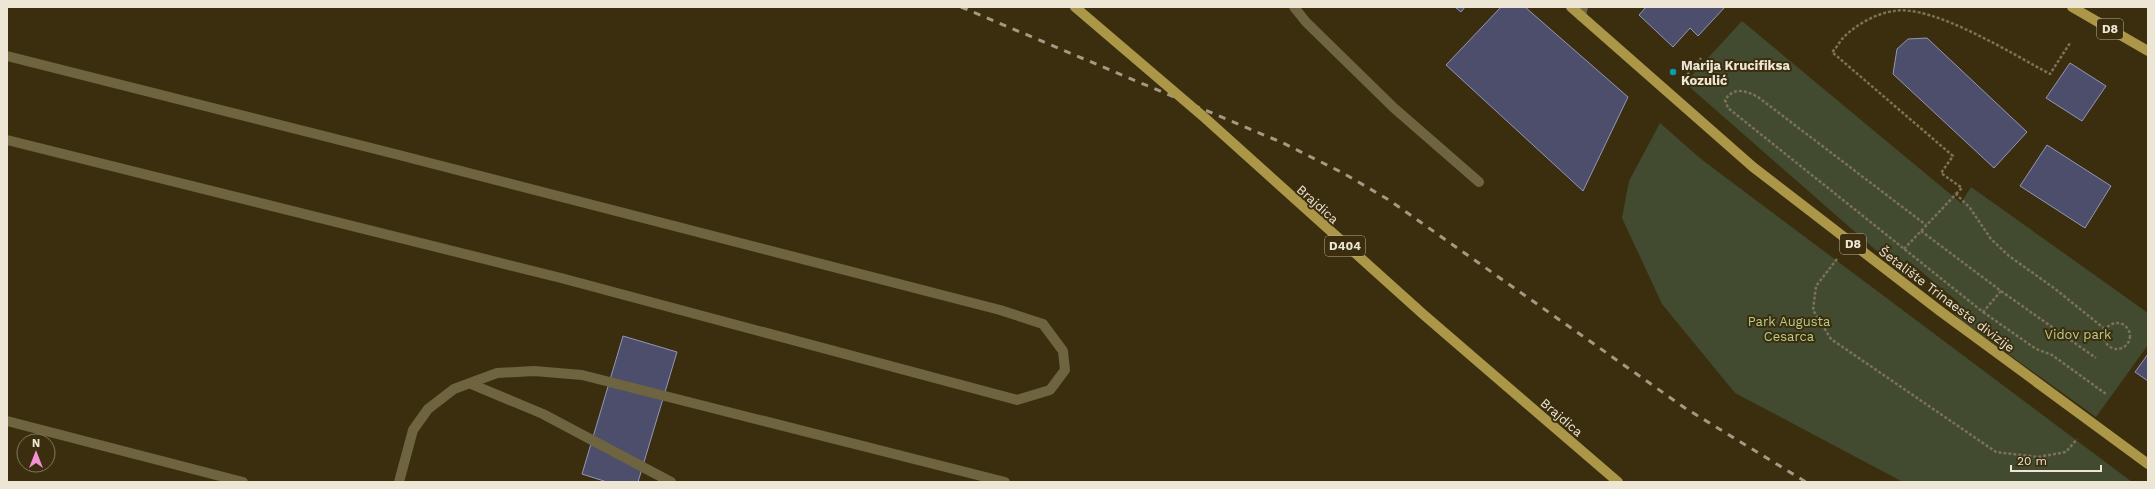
<svg xmlns="http://www.w3.org/2000/svg" width="2155" height="489" viewBox="0 0 2155 489" font-family="'Work Sans',sans-serif">
<style>
.green{fill:#424a30}
.building{fill:#4d4e6c;stroke:#9496b7}
.lines{fill:none;stroke-linecap:round;stroke-linejoin:round}
.path{stroke:#7c7258;stroke-width:2.5;stroke-dasharray:3 2;stroke-linecap:butt}
.minor{stroke:#6e643f;stroke-width:10}
.major{stroke:#ab9747;stroke-width:10}
.rail{stroke:#a39a83;stroke-width:3;stroke-dasharray:7 7;stroke-linecap:butt}
.major-bridge{stroke:#ab9747;stroke-width:10}
.culture-dot{fill:#0f9aa8;stroke:#3a2e0f;stroke-width:1.5}
.labels{text-anchor:middle;stroke-width:4;stroke-linejoin:round;paint-order:stroke}
.shield{fill:#3a2e0f;stroke:#b7af9a;stroke-width:1}
.shield-label{font-size:12px;font-weight:bold;fill:#ede6d5}
.poi-label{font-size:13px;font-weight:bold;fill:#ede6d5;stroke:#3a2e0f;text-anchor:start}
.street-label{font-size:13px;fill:#ede6d5;stroke:#3a2e0f}
.park-label{font-size:13px;fill:#b8cc89;stroke:#3a2e0f}
</style>
<rect width="100%" height="100%" fill="#3a2e0f"/>
<g class="green">
<path d="M1742,21L1961,203L1971,187L2148,313V345L2096,417L1958,318L1955,314L1958,302L1907,260L1900,265L1894,266L1685,83Z"/>
<path d="M1660,123L1701,159L2132,482H1903L1735,393L1662,304L1622,218L1629,181Z"/>
</g>
<g class="building">
<path d="M1455,7H1465L1461,12Z"/>
<path d="M1501,7H1525L1628,97L1583,191L1446,65Z"/>
<path d="M1646,7H1725L1698,36L1690,28L1673,47L1639,15Z"/>
<path d="M1927,38L2027,132L1994,168L1893,74L1897,49L1908,39Z"/>
<path d="M2070,63L2106,86L2082,121L2046,98Z"/>
<path d="M2047,145L2111,186L2085,228L2020,186Z"/>
<path d="M623,336L677,352L638,482H607L582,474Z"/>
<path d="M2148,354V381L2135,372Z"/>
</g>
<g class="lines">
<g class="path">
<path d="M1684,79L1701,58"/>
<path d="M1956,194L1962,188L1941,173L1953,156L1832,52C1837,48 1839,42 1843,38C1855,25 1877,13 1894,11C1933,4 2014,55 2050,74L2070,43"/>
<path d="M1921,231L2001,291L1983,312L1728,108L1725,100C1734,86 1746,91 1758,97L1926,225"/>
<path d="M1904,249L1956,194L1970,208L1991,239L2009,256L2054,288L2106,330"/>
<path d="M1837,259L1816,286L1813,310L1831,339L1996,452L2038,457L2066,452L2077,439"/>
<path d="M2001,291L2096,358"/>
<path d="M1983,312L2036,349L2052,355L2106,394"/>
<circle cx="2117" cy="336" r="13"/>
</g>
<g class="minor">
<path d="M1294,7L1306,22L1394,108L1479,182"/>
<path d="M1581,16L1583,7"/>
<path d="M7,56L399,155L1000,310L1043,324L1063,351L1065,370L1050,390L1017,400L561,278L7,140"/>
<path d="M471,384L543,414L671,482"/>
<path d="M7,421L243,482"/>
<path d="M399,482L413,430L428,409L454,389L497,373L534,371L582,375L1005,482"/>
</g>
<g class="major">
<path d="M1571,7L1753,167L1940,311L2148,464"/>
<path d="M2072,7L2148,51"/>
</g>
<path class="rail" d="M961,7L1283,143L1343,173L1389,200L1685,408L1806,482"/>
<path class="major-bridge" d="M1075,7L1205,118L1424,315L1618,482"/>
</g>
<circle class="culture-dot" cx="1673" cy="72" r="4"/>
<g class="labels">
<g class="shield">
<rect x="2097" y="19" width="26" height="20" rx="3"/>
<rect x="1840" y="234" width="26" height="20" rx="3"/>
<rect x="1325" y="236" width="40" height="20" rx="3"/>
</g>
<g class="shield-label">
<text x="2110" y="33">D8</text>
<text x="1853" y="248">D8</text>
<text x="1345" y="250">D404</text>
</g>
<g class="poi-label">
<text x="1681" y="70">Marija Krucifiksa<tspan x="1681" dy="15">Kozulić</tspan></text>
</g>
<g class="street-label">
<text transform="translate(1318 204) rotate(42)" y="5">Brajdica</text>
<text transform="translate(1947 299) rotate(37)" y="5">Šetalište Trinaeste divizije</text>
<text transform="translate(1562 417) rotate(41)" y="5">Brajdica</text>
</g>
<g class="park-label">
<text x="1789" y="326">Park Augusta<tspan x="1789" dy="15">Cesarca</tspan></text>
<text x="2078" y="339">Vidov park</text>
</g>
</g>
<rect width="2155" height="489" fill="none" stroke="#ede6d5" stroke-width="16"/>
<g transform="translate(36 453)"><circle r="19" fill="#3a2e0f" stroke="#82785e"/>
<path d="M0-3L7 15L0 10L-7 15Z" fill="#f491d3"/>
<text y="-6" font-size="11" font-weight="bold" text-anchor="middle" fill="#ede6d5">N</text>
</g>
<path d="M2011 465v6h90v-6" fill="none" stroke="#ede6d5" stroke-width="2"/>
<text x="2017" y="465" font-size="12" fill="#ede6d5" stroke="#3a2e0f" stroke-width="3" paint-order="stroke">20 m</text>
</svg>
